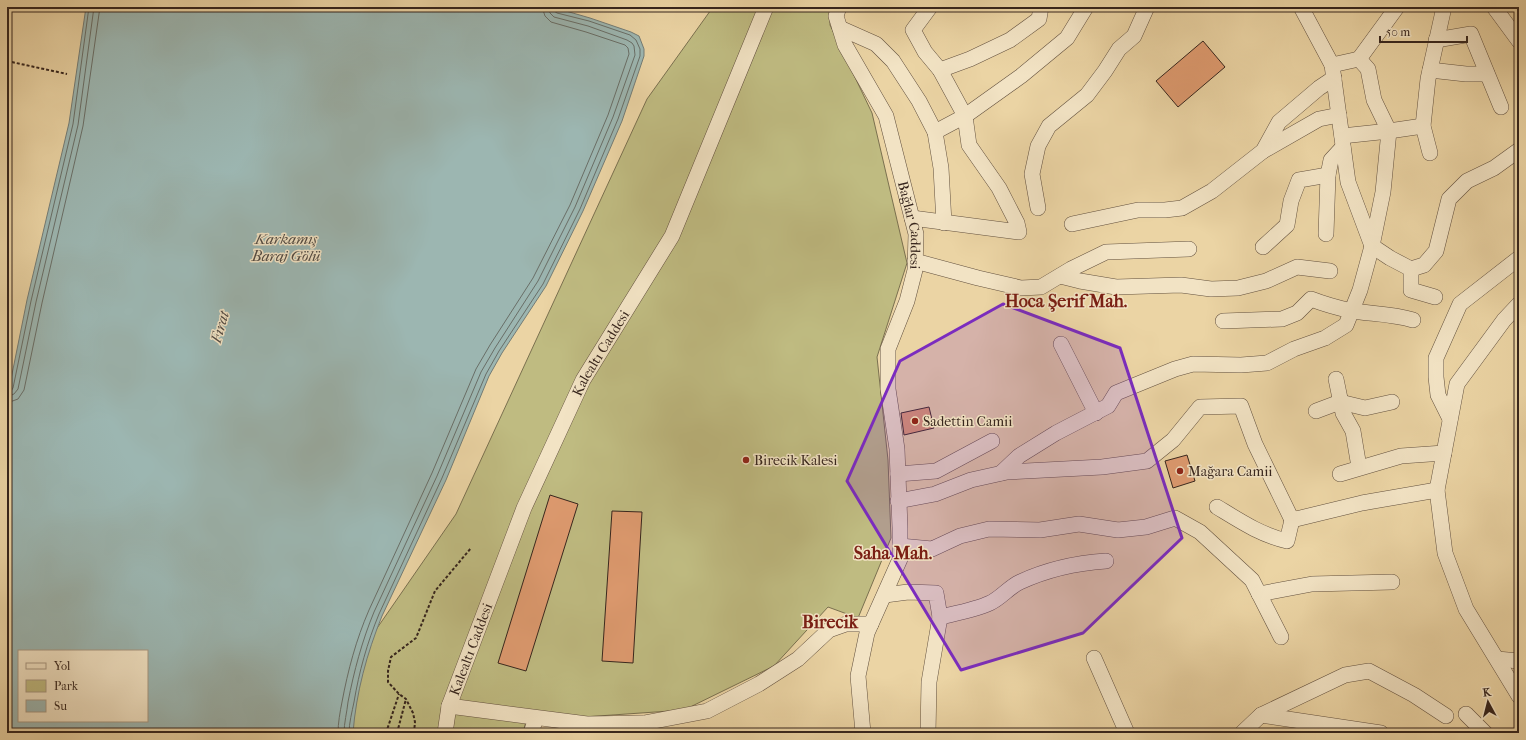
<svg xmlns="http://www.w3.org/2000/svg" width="1526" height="740" viewBox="0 0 1526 740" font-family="'IM FELL French Canon',serif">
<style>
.green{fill:#bfbb81;stroke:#7a704f}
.water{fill:#9cb6b1;stroke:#737c76;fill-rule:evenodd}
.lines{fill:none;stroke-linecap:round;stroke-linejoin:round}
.shore{stroke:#696e67;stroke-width:1}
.building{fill:#df9b70;stroke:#36251d}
.minor-casing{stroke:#63513f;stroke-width:16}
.path{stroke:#36251d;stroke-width:2;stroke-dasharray:3 2;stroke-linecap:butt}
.minor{stroke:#f2e3c4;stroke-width:15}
.marked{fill:#7b2cbf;fill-opacity:0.2;stroke:#7b2cbf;stroke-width:3;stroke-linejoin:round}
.poi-dot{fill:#8f2418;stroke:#f2e3c4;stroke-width:1.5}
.labels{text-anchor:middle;stroke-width:3;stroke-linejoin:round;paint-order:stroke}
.street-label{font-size:14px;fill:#36251d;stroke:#f2e3c4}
.poi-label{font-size:14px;fill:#36251d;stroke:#f2e3c4;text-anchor:start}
.water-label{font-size:15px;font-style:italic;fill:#504942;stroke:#f2e3c4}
.district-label{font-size:18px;font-weight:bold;fill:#7a1f14;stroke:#f2e3c4}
</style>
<rect width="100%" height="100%" fill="#ebd4a4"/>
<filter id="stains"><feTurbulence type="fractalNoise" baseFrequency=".005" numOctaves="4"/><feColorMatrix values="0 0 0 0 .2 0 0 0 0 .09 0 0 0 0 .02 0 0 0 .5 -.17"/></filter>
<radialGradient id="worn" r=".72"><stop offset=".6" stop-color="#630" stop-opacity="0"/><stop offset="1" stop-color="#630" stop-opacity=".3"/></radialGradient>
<path class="green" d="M713,7H830V25L872,113L907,263L877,357L888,460L891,538L858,618L828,607L774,666L684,710L526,721L523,733H322L346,673L456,514L647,99Z"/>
<path class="water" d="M86,7H552L590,18L631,32L639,36L644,49V56L622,121L583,211L546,286L502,353L489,376L446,480L382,616C367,653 356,693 353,733H7V399L27,300L69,123ZM19,651H147V721H19Z"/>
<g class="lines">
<g class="shore">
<path d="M7,391H11L13,388L31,301L73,124L89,7"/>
<path d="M7,397L14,394L18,389L36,302L78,125L94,7"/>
<path d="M7,403L18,399L24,390L42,303L83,126L100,7"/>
<path d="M338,733C338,723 340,712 342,702C348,670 356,640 369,610L432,473L476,369L490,345L533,278L570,205L608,115L629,54L628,48L625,45L586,32L551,22L545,16L542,7"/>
<path d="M344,733C344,723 347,712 348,702C354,671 362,641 374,612L437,476L481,372L495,348L538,281L575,207L613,117L635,55L634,46L632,43L627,40L588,26L554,17L550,13L548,7"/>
<path d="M349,733C349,723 352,712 354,702C359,672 367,643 379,614L442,478L486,374L499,351L543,284L580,209L618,119L640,56V49L636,40L630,35L589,21L557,13L554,11L553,7"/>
</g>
</g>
<g class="building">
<path d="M1203,41L1225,67L1178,107L1156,81Z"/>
<path d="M929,407L934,428L904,435L901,413Z"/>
<path d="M1187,455L1195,481L1173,488L1165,461Z"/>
<path d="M550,495L578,504L526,671L498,663Z"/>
<path d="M612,511L642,512L633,663L602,661Z"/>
</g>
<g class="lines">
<defs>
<g id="minor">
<path id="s1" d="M839,7L836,16L845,45L886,116L916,234L915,270L907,301L888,349V389L897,449L900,528V559L867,633L858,676L863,733"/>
<path d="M1301,7L1332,65L1348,182L1372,246L1390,258L1411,269V290L1435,297"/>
<path d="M1494,7L1519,41"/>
<path d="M840,28L876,44L893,61L919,101L935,132L941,168L944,223"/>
<path d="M1436,40L1471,34L1501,107"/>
<path d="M1359,59L1397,7"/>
<path d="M940,70L970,59L1010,40L1039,19L1041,7"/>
<path d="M1430,70L1466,74H1487"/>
<path d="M935,132L965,116L1021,76L1067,38L1086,7"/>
<path d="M1342,136L1389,131L1423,126"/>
<path d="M1263,151L1319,119L1339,115"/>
<path d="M1430,153L1423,126L1428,79L1444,7"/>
<path d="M1038,208L1032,174L1038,146L1049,126L1087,95L1105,71L1119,49L1134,36L1147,7"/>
<path d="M912,218L1019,232L1017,223L999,188L969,145L965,116L940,70L925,52L913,30L930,7"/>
<path d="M1072,224L1138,210H1165L1182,208L1212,191L1263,151L1279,122L1319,88L1334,78"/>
<path d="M1326,234L1328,175L1331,160L1343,147"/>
<path d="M1263,247L1287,225L1291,201L1299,180L1328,175"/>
<path d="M915,261L978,278L1021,288L1041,287L1071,269L1106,252L1189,249"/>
<path d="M1411,269L1424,265L1436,251L1449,199L1467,181L1494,168L1519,150"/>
<path d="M1060,276L1080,281L1116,287L1181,285L1211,289L1238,288L1266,281L1297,267L1330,271"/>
<path d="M1519,304L1504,320L1457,384L1437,490L1445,553L1466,609L1519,696"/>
<path d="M1223,321L1282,319L1297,313L1311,299C1324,304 1338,308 1352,311C1373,314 1393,314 1413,320"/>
<path d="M1061,344L1096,413"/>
<path d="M1336,379L1343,413L1353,431L1359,467"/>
<path d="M1316,411L1340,402L1365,408L1392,402"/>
<path d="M1450,419L1438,395L1436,377V358L1460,304L1519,258"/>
<path d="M1001,473L1019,456L1056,433L1108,406L1116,393L1175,369L1193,364L1241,365L1267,363L1294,349L1325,338L1346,325L1360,290L1372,246L1383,192L1389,131L1374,100L1368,69L1359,59L1332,65"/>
<path d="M898,474L936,471L992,441"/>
<path d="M1340,474L1401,456L1444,453"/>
<path d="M898,501L935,494L971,480L1007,472L1102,467L1147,461L1173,440L1200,407L1241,406L1255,444L1292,520L1362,503L1437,490"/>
<path d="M1217,507C1240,521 1261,535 1287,541L1292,520"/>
<path d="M900,546L932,549L960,536L989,529L1040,530L1079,524L1118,530L1146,527L1175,518L1200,532L1252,580L1281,637"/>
<path d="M1259,594L1312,584L1392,582"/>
<path d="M885,595L908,592L936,593L940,617C957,613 975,610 990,603C1001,598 1009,587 1020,582C1048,569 1076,563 1106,561"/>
<path d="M1094,658L1127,733"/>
<path d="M1497,659L1519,661"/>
<path d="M449,706L587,724L644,723L707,711L759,684L798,659L829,630L846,624H871"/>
<path d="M1466,714L1485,733"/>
<path d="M1261,715L1381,733"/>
<path id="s2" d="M445,733L449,706L524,508L583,380L672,236L766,7"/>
<path d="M531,733L536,718"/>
<path d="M928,733L929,682L940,617"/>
<path d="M1242,733L1261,715L1345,675L1369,671L1414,695L1446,716"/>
</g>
</defs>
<use href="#minor" class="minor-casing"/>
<g class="path">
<path d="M7,61L67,74"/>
<path d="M386,733L399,694"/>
<path d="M397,733L406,699"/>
<path d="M414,733L415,722L413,713L406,699L399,694L388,682V671L391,657L416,638L435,591L471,548"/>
</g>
<use href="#minor" class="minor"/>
</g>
<path class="marked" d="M1003,304L1120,348L1182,538L1083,633L961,670L847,481L900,361Z"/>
<g class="poi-dot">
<circle cx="915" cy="421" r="4"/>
<circle cx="746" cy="460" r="4"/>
<circle cx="1180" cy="471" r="4"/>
</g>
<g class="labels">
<g class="street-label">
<text dy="5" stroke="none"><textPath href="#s1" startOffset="234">Bağlar Caddesi</textPath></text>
<text dy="5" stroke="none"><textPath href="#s2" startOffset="412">Kalealtı Caddesi</textPath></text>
<text dy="5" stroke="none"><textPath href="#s2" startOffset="88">Kalealtı Caddesi</textPath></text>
</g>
<g class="poi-label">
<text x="923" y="426">Sadettin Camii</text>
<text x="754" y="465">Birecik Kalesi</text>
<text x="1188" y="476">Mağara Camii</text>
</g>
<g class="water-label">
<text x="286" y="244">Karkamış<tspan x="286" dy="17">Baraj Gölü</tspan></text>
<text transform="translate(220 327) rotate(-74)" y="5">Fırat</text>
</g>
<g class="district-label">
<text x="1066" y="307">Hoca Şerif Mah.</text>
<text x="893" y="559">Saha Mah.</text>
<text x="830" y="628">Birecik</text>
</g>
</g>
<rect width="1526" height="740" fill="none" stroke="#ebd4a4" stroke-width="24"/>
<rect x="8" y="8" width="1510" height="724" fill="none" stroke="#36251d" stroke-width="2"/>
<rect x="12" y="12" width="1502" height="716" fill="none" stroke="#36251d"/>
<rect x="18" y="650" width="130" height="72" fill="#f2e3c4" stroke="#a79781"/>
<rect x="26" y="663" width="20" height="6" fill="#f2e3c4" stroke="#a79781"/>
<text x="54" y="670" font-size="12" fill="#36251d">Yol</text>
<rect x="26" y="680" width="20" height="12" fill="#bfbb81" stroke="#a79781"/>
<text x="54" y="690" font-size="12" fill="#36251d">Park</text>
<rect x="26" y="700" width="20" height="12" fill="#9cb6b1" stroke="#a79781"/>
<text x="54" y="710" font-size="12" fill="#36251d">Su</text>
<g transform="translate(1488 702) rotate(353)" stroke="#f2e3c4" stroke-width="3" paint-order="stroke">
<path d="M0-3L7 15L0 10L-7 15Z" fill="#36251d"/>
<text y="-6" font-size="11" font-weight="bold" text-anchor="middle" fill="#36251d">K</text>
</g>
<path d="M1380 36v6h87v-6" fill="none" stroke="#36251d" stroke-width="2"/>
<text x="1386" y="36" font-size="12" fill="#36251d" stroke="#f2e3c4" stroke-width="3" paint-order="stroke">50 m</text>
<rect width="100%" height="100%" filter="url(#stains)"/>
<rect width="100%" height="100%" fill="url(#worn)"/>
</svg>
